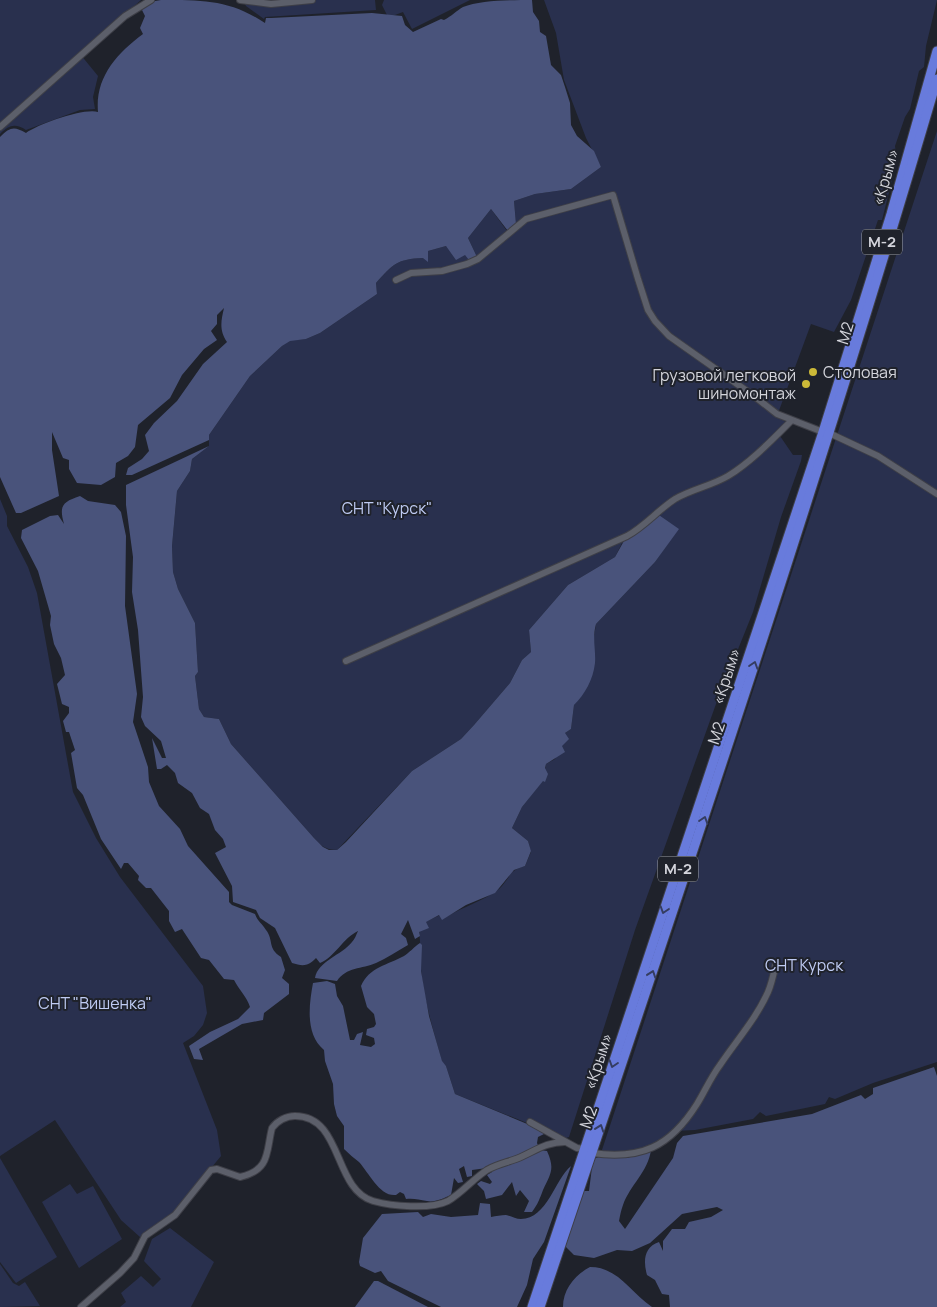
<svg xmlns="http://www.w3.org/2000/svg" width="937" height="1307" viewBox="0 0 937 1307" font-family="Manrope,sans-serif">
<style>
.green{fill:#29304e}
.forest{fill:#49537b}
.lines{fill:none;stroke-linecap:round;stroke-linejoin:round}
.minor-casing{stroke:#3e3f47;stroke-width:8}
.highway-casing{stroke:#3e3f47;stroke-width:11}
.minor{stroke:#5c5f6a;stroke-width:6}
.highway{stroke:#687bdc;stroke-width:9}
.oneway{stroke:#353d60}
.poi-dot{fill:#ccb938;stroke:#1f222b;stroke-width:2}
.labels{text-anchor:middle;stroke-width:4;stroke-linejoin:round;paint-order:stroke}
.shield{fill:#1f222b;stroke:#9d9fa6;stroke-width:1}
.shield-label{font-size:15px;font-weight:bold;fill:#d3d4db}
.street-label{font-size:16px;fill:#d3d4db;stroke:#1f222b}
.poi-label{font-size:16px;fill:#d3d4db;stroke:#1f222b;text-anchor:start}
.park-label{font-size:16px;fill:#bfcbf3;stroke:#1f222b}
</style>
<rect width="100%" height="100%" fill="#1f222b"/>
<g class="green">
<path d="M0,0H141L80,54L98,76L93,97L95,109L80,110L26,130C15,123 9,125 0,134Z"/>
<path d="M243,0H375L376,10L265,17L264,19L246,6Z"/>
<path d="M384,0H470L412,29L403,12L395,15H387L382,5Z"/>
<path d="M544,0H937L926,46L924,67L919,71L910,109L905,117L895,146L897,160L882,220H878L851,300L834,332L811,324L777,416L787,423L780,436L793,455H802L801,461L781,517L753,612L716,704L635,930L569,1137L560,1140L532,1125L455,1094L446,1066L442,1062C434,1032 424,1001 421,970C420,957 421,945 419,932L425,922L440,915L443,919C459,908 490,899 502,886C512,874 509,871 525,866L531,852L528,841L512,828L522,807L543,780L546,764L555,759L565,733L571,729L574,705L593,643L596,624L655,562L678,529L659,515L622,543L615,557L568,585L529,630L531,652L522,660L510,683L474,725L461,739L412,771L337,850C326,850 321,846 314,838L231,744L219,719L204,717L199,709L195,676L198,672L195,623L178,589L173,572L172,546L177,491L190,471L192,459L209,446V435L250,376L282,346L290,340L306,339L320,333L377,294L376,283C393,264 397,259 423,258L428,251L446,246L465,255L477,257L468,238L491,209L507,231L516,224L514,201L535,194L571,189L601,167L586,138L564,80L556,33Z"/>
<path d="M937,131V1062L873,1083L835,1099L829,1097L825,1104L766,1116L760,1112L753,1119L695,1130L674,1131L663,1140L638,1151L601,1153Z"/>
<path d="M0,499L7,516V526L28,567L37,593L73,792L96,838L120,877L203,986L207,1013L203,1025L194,1036L183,1043L217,1130L221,1156L173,1214L140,1237L121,1220L55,1120L0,1156Z"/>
<path d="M0,1158L57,1257L16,1283L0,1262Z"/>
<path d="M70,1184L77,1194L93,1186L122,1239L79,1268L42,1202Z"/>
<path d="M170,1228L214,1262L191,1307H120L126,1302L121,1293L141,1276L153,1287L161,1279L144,1261L152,1239Z"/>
<path d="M0,1264L13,1283L19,1286L25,1282L40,1306L0,1307Z"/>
</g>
<g class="forest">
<path d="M161,0C204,0 230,0 265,23L266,18H271L372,13L402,16L405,25L413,32L441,19L444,20C452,16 456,11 463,7C480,0 513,0 532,0L533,12L539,21L540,32L546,36L551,65L561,75L565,87L570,103L571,125L577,136L594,151L601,167L571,189L535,194L514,201L516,224L508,231L491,209L468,238L477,257L469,260L465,255L456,260L446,246L428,251V262L423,258C397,259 393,264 376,283L377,294L320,333L306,339L290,341L282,346L250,376L209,435V440L132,475H126L128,468L142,459L149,451L145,435L154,423L177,401L203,364L227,342C219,330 221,321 224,308L217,315V324L211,331L217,340L204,349L182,375L170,398L138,425L135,447L128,456L116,463L115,477L101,485L77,483L69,469V460L63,458L52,432V450L59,496L21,513H16L0,477V137C10,127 14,126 26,133C39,124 83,108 98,112C95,78 116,54 143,34L140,28L145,16L142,10L150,2Z"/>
<path d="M209,446L192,459L190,471L177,491L172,546L173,572L178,589L195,623L198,672L195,676L199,709L204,717L219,719L231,744L314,838L323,847L329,850H337L346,842L412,771L461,739L474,725L510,683L522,660L531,652L529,630L568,585L615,557L625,539L640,531L659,515L679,529L655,562L596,624C592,638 596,650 595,663C593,680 585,694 574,705L571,729L565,733L569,739L562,746L565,752L546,764L545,768L548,774L545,782L543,781L522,807L512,828L528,841L531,851L525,866L514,870L495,893L466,905L442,920L439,915L426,922L429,928L419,932L420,936L415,939L408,920L401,934L406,938L408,945C397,951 387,958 376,963C362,969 346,967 337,981L315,978C318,961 342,955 352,942C355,939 356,935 358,931C343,938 335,957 320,963L316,958C308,967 302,966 292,963L275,928L260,918L256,910L233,902L232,886L215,853L226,847L223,839L215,830L209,814L200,808L192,793L178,783L175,773L167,765L161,769H157L152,738L162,758H166L161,741L145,726L141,717L143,697L138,630L132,592L133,557L126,505V485Z"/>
<path d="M80,496L88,501L115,505L121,512L126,536L125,606L137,694L133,722L148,767L149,782L159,806L180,829L188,846L229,892V902L232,905L255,914C258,922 262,923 266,930C274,940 267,948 281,957L285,970L282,978L289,984V994L264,1013L263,1020L242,1024L199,1049L203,1060L194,1059L189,1046L210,1032L238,1019L250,1007C247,997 239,990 234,980L224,979L209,960L201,958L182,929L175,932L169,921V911L151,888H146L138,880L139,876L128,863H124L121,869L101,839L83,795L77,788L71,753L75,750L69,732H66L63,721L69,713V707L62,704L57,684L65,675L61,658L54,644L50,625L51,616L38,571L21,538L22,530L50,516L58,515L64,524C59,506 62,502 80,496Z"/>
<path d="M420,943L422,945L421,971L429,1016L442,1061L446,1066L455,1094L544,1131V1134L538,1137L537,1143L540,1150L547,1151C555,1169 551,1173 543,1190C540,1198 538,1204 532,1212H524L529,1201L520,1190L516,1196L512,1182L502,1195L486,1199L484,1191L477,1184L481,1181L490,1184L492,1182L487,1175L492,1172L487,1168L472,1170V1176L467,1177L464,1166L459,1169L463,1182L458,1183L454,1178L451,1195C444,1198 434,1203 427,1201C419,1200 414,1198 406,1199L404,1194L400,1192L396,1195C380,1197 369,1173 359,1162C354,1158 349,1154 344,1149V1126L337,1116L334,1104L333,1084L325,1061L324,1050C305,1034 309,1005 313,983L327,981L335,984L337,996L343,1006L350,1040H354L357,1034L363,1032L360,1045L371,1047L375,1044L374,1038L366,1035L367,1029L374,1027L376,1024L374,1014L367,1007L361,986C369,967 388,965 404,956C409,953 414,947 420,943Z"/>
<path d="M934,1067L937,1076V1307H670L669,1295L662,1294L655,1280L647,1275C643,1261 644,1247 659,1242L663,1251V1241L672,1229H685L689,1222L711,1217L723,1210L717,1207L682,1214L650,1243L632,1251L617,1250L594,1258L574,1255L565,1246L582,1191H589L593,1159L599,1157L627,1158L651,1150C648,1172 630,1185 623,1205C621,1210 620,1216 619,1221L625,1229L673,1158L677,1143L683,1136L812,1114L861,1095L865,1099L873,1094V1088Z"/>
<path d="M571,1166L544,1242L533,1259L527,1285L517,1307H441L388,1281L381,1271L375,1273L360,1266L359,1262L363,1238L382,1214L418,1212L423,1217L431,1214L451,1217L478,1215L480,1203L490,1204L491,1217C496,1216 501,1215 506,1215C511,1216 516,1219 521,1219C547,1219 555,1179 571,1166Z"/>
<path d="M590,1267C618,1267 630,1292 652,1307H563C563,1289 575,1275 590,1267Z"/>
<path d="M374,1281H378L428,1307H355Z"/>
</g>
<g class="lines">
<defs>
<g id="minor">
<path d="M240,0L271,4L312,0"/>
<path d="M0,127L125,16L151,0"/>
<path d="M396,280L411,273L442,271L467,264L478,259L526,219L613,195L638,279L648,310L655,321L669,336L754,396L777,414L823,432"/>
<path d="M829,433L878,456L937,494"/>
<path d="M346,661L627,536C645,526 658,510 675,499C692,489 711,486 728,476C751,462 772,440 791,421"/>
<path d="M530,1122L577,1148L585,1149"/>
<path d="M592,1153C641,1160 670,1147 697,1104C705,1091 711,1077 720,1065C736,1041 756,1019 768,992C772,983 774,972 776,963"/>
<path d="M81,1307L120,1273L134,1258L145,1236L175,1215L211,1170L217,1169L240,1177C271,1170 266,1151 272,1128C277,1121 286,1116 295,1116C343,1116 333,1189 373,1201C391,1206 430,1210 448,1201C462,1193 473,1179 487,1170C499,1163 511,1162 523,1156C538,1149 548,1142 565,1142"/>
</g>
<g id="highway">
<path d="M532,1307L823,432L891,214L937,51"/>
<path d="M540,1307C677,899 816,492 937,79"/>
</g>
</defs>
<use href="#minor" class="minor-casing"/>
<use href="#highway" class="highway-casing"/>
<use href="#minor" class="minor"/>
<use href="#highway" class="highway"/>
</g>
<defs><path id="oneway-chevron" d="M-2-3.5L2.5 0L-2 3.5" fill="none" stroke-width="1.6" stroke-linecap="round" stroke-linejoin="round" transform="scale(1.25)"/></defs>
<g class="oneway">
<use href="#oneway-chevron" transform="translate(754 665) rotate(-72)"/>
<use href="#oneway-chevron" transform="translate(704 820) rotate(-72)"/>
<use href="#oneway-chevron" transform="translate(664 910) rotate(108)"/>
<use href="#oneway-chevron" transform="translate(652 974) rotate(-71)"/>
<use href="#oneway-chevron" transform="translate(613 1064) rotate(108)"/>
<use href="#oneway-chevron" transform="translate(600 1128) rotate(-71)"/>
</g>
<g class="poi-dot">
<circle cx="813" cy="372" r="5"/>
<circle cx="806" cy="384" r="5"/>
</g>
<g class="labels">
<g class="shield">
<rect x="862" y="229.5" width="40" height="25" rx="4"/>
<rect x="658" y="856.5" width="40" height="25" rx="4"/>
</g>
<g class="shield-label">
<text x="882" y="247">М-2</text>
<text x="678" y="874">М-2</text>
</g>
<g class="street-label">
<text transform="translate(885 177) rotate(-74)" y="6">«Крым»</text>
<text transform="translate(845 333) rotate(-73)" y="6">М2</text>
<text transform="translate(726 676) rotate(-72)" y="6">«Крым»</text>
<text transform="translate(716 733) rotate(-72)" y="6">М2</text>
<text transform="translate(598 1061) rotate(-72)" y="6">«Крым»</text>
<text transform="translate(588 1117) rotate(-71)" y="6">М2</text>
</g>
<g class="poi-label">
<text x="823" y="378">Столовая</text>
<text x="796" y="381" text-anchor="end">Грузовой легковой<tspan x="796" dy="18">шиномонтаж</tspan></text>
</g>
<g class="park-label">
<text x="387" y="514">СНТ "Курск"</text>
<text x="804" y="971">СНТ Курск</text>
<text x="95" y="1009">СНТ "Вишенка"</text>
</g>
</g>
</svg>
